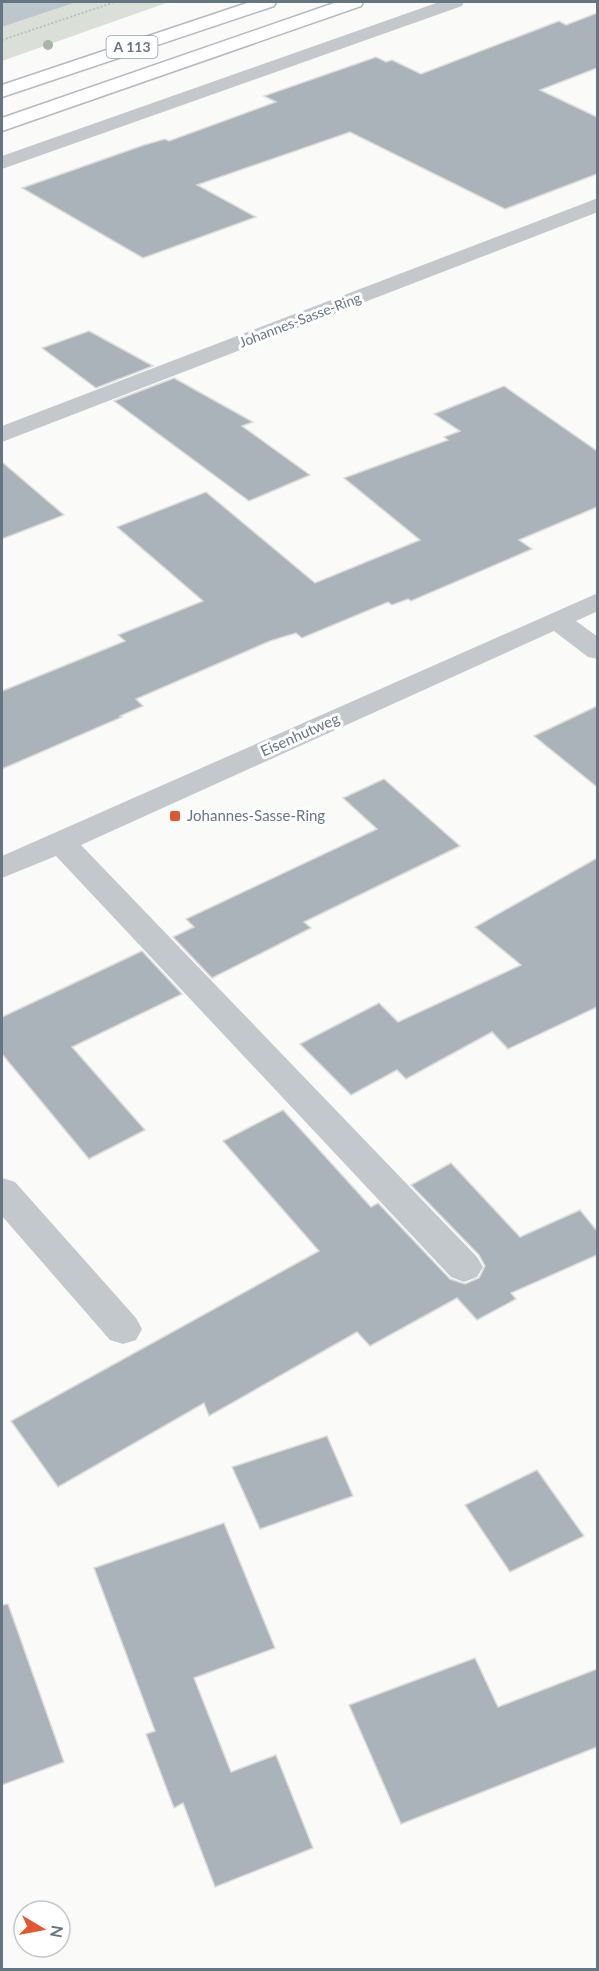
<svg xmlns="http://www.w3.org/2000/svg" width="599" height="1971" viewBox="0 0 599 1971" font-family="Lato,sans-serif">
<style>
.green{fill:#dadfd7}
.water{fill:#bbc7cb}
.building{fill:#aab3b9;stroke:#dcdcda;stroke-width:1.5}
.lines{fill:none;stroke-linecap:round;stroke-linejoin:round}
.highway-casing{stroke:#b4b9bd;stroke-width:3}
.path{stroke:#bbbfc2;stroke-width:2;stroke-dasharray:2 2;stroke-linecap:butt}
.minor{fill:#c3c8cc;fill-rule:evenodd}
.highway{fill:#fff;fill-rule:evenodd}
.tree{fill:#aab4a7}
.poi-dot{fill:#e4572e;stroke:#fff;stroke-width:2}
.labels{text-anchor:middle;stroke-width:6;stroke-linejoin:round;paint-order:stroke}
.shield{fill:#fff;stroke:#939fa8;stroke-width:1.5}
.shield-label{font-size:14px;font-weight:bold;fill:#657683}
.far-street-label{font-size:14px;fill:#657683;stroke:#fff}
.street-label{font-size:15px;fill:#657683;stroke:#fff}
.poi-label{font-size:15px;fill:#657683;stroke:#fff;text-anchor:start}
</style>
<rect width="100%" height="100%" fill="#fafaf8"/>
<path class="green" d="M77,2H169L2,61V27Z"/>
<path class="water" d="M2,2H77L2,27Z"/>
<g class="building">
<path d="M597,13V68L540,90L597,117V174L505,209L350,132L197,185L256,217L143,258L22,188L144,145L165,139L169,141L276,102L264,96L376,57L386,62L392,60L421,74L559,21L566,25Z"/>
<path d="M89,331L153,366L96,388L42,348Z"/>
<path d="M174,378L253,422L242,426L310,475L249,501L114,401Z"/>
<path d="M504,386L597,451V507L519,540L532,549L411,601L408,599L392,605L388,602L302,638L296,633L270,641L136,699L143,706L120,716L122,717L2,769V691L125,641L118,635L203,601L117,527L206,492L315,583L420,540L344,478L448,440L444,437L460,431L434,414Z"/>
<path d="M2,462L64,515L2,539Z"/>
<path d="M597,706V787L534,736Z"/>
<path d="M384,779L460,846L304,922L311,928L212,978L173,937L194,927L186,919L377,829L343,798Z"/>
<path d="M597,858V1007L508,1049L492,1032L406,1079L397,1070L351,1095L300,1044L379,1003L398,1022L521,965L475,927Z"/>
<path d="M142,951L182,994L72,1047L145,1130L89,1159L2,1054V1017Z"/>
<path d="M283,1110L371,1207L378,1203L450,1279L465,1284L479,1278L485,1266L479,1255L411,1185L451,1163L520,1237L580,1210L597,1231V1255L511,1293L516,1299L477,1320L457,1298L370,1346L357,1332L209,1416L204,1403L58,1487L11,1421L319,1251L223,1141Z"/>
<path d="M327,1436L353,1496L260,1529L232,1467Z"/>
<path d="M537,1470L584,1536L510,1572L465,1505Z"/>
<path d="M224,1523L275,1648L194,1678L231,1772L276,1755L313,1848L215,1887L183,1803L174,1808L146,1734L155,1731L94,1568Z"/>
<path d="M8,1604L64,1762L2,1785V1605Z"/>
<path d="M475,1658L498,1707L597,1669V1747L401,1824L349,1705Z"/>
</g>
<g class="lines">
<defs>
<g id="highway">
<path d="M250,2H276L274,6L2,97V85Z"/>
<path d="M337,2H363L361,6L2,131V118Z"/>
</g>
</defs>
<use href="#highway" class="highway-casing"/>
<path class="path" d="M2,40L115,2"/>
<g class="minor">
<path d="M439,2H464L462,6L2,169V156Z"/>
<path d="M598,198V212L2,442V426Z"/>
<path d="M598,593V611L576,621L598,637V659L588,657L554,631L81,845L477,1257L483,1267L477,1277L464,1282L451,1277L56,856L2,878V856Z"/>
<path d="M2,1178L15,1182L136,1318L142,1329L136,1340L123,1344L110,1340L2,1216Z"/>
</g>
<use href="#highway" class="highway"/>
</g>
<circle class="tree" cx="48" cy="45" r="5"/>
<rect class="poi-dot" x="169" y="810" width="12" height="12" rx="3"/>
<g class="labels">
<rect class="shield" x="106.5" y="36" width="51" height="22" rx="4.5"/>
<g class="shield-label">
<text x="132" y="52">A 113</text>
</g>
<g class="far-street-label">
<text transform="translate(300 320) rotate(-21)" y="5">Johannes-Sasse-Ring</text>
</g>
<g class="street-label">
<text transform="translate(300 735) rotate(-24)" y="5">Eisenhutweg</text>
</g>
<g class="poi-label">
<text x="187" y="821">Johannes-Sasse-Ring</text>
</g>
</g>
<rect width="599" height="1971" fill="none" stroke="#657683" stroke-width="6"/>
<g transform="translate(42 1929) rotate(100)"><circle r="28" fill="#ffffff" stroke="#c1c8cd" stroke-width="1.5"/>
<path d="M0-4.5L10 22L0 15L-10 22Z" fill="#e4572e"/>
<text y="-9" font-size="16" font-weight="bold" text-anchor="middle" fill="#657683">N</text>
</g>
</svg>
